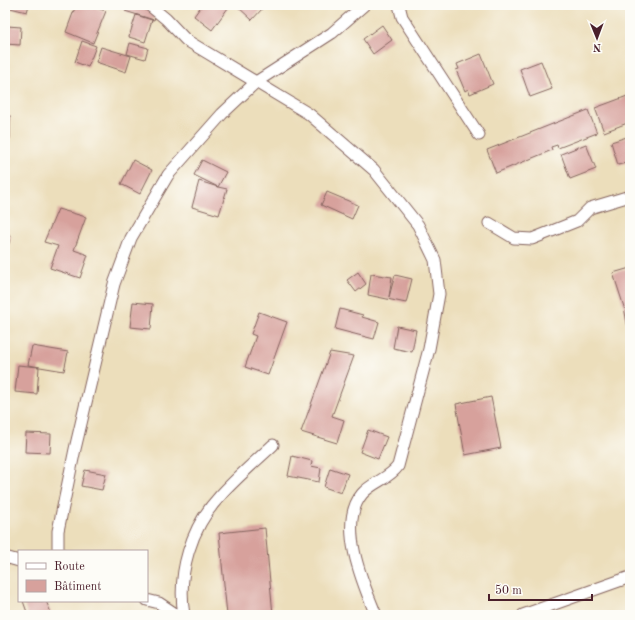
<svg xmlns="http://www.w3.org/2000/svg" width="635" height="620" viewBox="0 0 635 620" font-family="'Old Standard TT',serif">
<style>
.building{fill:#d7a19c}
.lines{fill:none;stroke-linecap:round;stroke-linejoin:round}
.street-casing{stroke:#83625d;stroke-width:13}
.street{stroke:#fff;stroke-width:11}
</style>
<rect width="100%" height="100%" fill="#fdfcf7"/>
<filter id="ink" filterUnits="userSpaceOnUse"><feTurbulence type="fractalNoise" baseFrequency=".025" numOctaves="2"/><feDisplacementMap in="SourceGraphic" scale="8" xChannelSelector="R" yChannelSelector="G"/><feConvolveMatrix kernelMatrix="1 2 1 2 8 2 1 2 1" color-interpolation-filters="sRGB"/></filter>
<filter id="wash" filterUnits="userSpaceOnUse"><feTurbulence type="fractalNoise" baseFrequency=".012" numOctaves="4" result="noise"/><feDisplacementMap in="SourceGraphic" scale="16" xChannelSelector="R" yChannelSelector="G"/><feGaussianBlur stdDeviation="0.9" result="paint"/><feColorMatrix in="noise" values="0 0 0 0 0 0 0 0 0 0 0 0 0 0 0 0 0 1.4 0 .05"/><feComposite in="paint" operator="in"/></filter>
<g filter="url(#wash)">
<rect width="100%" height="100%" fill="#ecdebb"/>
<g id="blocks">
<g class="building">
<path d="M11,5H29L27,12L10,8Z"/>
<path d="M76,5H98L97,8L106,11L93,43L66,32Z"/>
<path d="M127,5H152L158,7L154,20L125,11Z"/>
<path d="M202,5H225L228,8L212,30L194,16Z"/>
<path d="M236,5H258L262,9L252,20Z"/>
<path d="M136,15L152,20L145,42L129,37Z"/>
<path d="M382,25L392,40L373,54L363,39Z"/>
<path d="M7,26L21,27L20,45L5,44Z"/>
<path d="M82,41L96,46L88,67L75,62Z"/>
<path d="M130,43L148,48L145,59L127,54Z"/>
<path d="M101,47L131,56L126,72L96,62Z"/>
<path d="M481,54L493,84L470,94L468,89L465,91L456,70L459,69L457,64Z"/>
<path d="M541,61L552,89L530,97L520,69Z"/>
<rect x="5" y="81" width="3" height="18"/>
<path d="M630,95V122L604,132L595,108Z"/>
<path d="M588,110L597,133L558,148L557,145L551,147L552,150L496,173L487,150Z"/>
<rect x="5" y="116" width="5" height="22"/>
<path d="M630,136V162L618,165L611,142Z"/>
<path d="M586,144L596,169L570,179L561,154Z"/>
<path d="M133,160L152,170L140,194L121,184Z"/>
<path d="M202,160L226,172L218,187L227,189L219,215L192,207L199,181L218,187L194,175Z"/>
<path d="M327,192L358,205L352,219L321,205Z"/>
<path d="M58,209L86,217L74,250L88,255L80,278L50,268L58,246L44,242Z"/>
<path d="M5,235L11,236L5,256Z"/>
<path d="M630,268V334H629L624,307L613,273Z"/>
<path d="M358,272L366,284L356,292L347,280Z"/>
<path d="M371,274L392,277L389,297L395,275L412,279L406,303L368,295Z"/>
<path d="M133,302L153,304L151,329L130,327Z"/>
<path d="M340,309L363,315L362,317L379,322L374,339L335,329Z"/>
<path d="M259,312L287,322L268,375L245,367L256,336L251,334Z"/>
<path d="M397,326L416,330L412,352L393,348Z"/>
<path d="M32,346L68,352L64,371L28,365Z"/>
<path d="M330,352L354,356L332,416L344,420L337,443L301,432Z"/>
<path d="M18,365L39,367L37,394L15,392Z"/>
<path d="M491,397L501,448L465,455L456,404Z"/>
<path d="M368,430L387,437L378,459L360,452Z"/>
<path d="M26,433L51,434L50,453L25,452Z"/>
<path d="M292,456L312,461L311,466L321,468L319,482L288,476Z"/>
<path d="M330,468L348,474L341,493L324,487Z"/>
<path d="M85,470L106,474L102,490L81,486Z"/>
<path d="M265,528L273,615H227L219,533Z"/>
<path d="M23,601H46L52,615H28Z"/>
</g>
</g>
</g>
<g filter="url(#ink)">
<use href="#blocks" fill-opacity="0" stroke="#83625d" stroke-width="1"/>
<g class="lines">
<defs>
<g id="street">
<path d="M149,5L166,19L186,40L309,114L374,170L418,225L435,260L439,294L429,349L398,466C389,479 372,482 362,494C337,524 363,584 376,615"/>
<path d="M399,5L402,17L479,135"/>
<path d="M489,223L514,238L532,239L577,221L590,208L630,196"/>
<path d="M58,551V531L75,449L114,284L131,238L168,175L222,114L256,82L332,33L364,5"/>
<path d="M5,557L19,561"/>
<path d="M147,600L159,603L177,615"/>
<path d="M184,615C177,573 191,527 220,496C236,478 255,462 273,445"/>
<path d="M523,615L630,577"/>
</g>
</defs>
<use href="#street" class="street-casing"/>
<use href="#street" class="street"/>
</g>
</g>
<rect width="635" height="620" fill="none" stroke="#fdfcf7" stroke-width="20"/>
<rect x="18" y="550" width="130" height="52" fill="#fdfcf7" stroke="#b5a4a5"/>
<rect x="26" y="563" width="20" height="6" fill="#ffffff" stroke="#b5a4a5"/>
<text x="54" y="570" font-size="12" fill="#4a1f2b">Route</text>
<rect x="26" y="580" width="20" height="12" fill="#d7a19c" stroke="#b5a4a5"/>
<text x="54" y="590" font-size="12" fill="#4a1f2b">Bâtiment</text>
<g transform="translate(597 38) rotate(179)" stroke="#fdfcf7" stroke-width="3" paint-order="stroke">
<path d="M0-3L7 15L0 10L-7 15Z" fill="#4a1f2b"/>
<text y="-6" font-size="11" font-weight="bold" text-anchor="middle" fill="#4a1f2b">N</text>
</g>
<path d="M489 594v6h103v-6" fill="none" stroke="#4a1f2b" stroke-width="2"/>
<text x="495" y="594" font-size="12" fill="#4a1f2b" stroke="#fdfcf7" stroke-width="3" paint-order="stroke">50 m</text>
</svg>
